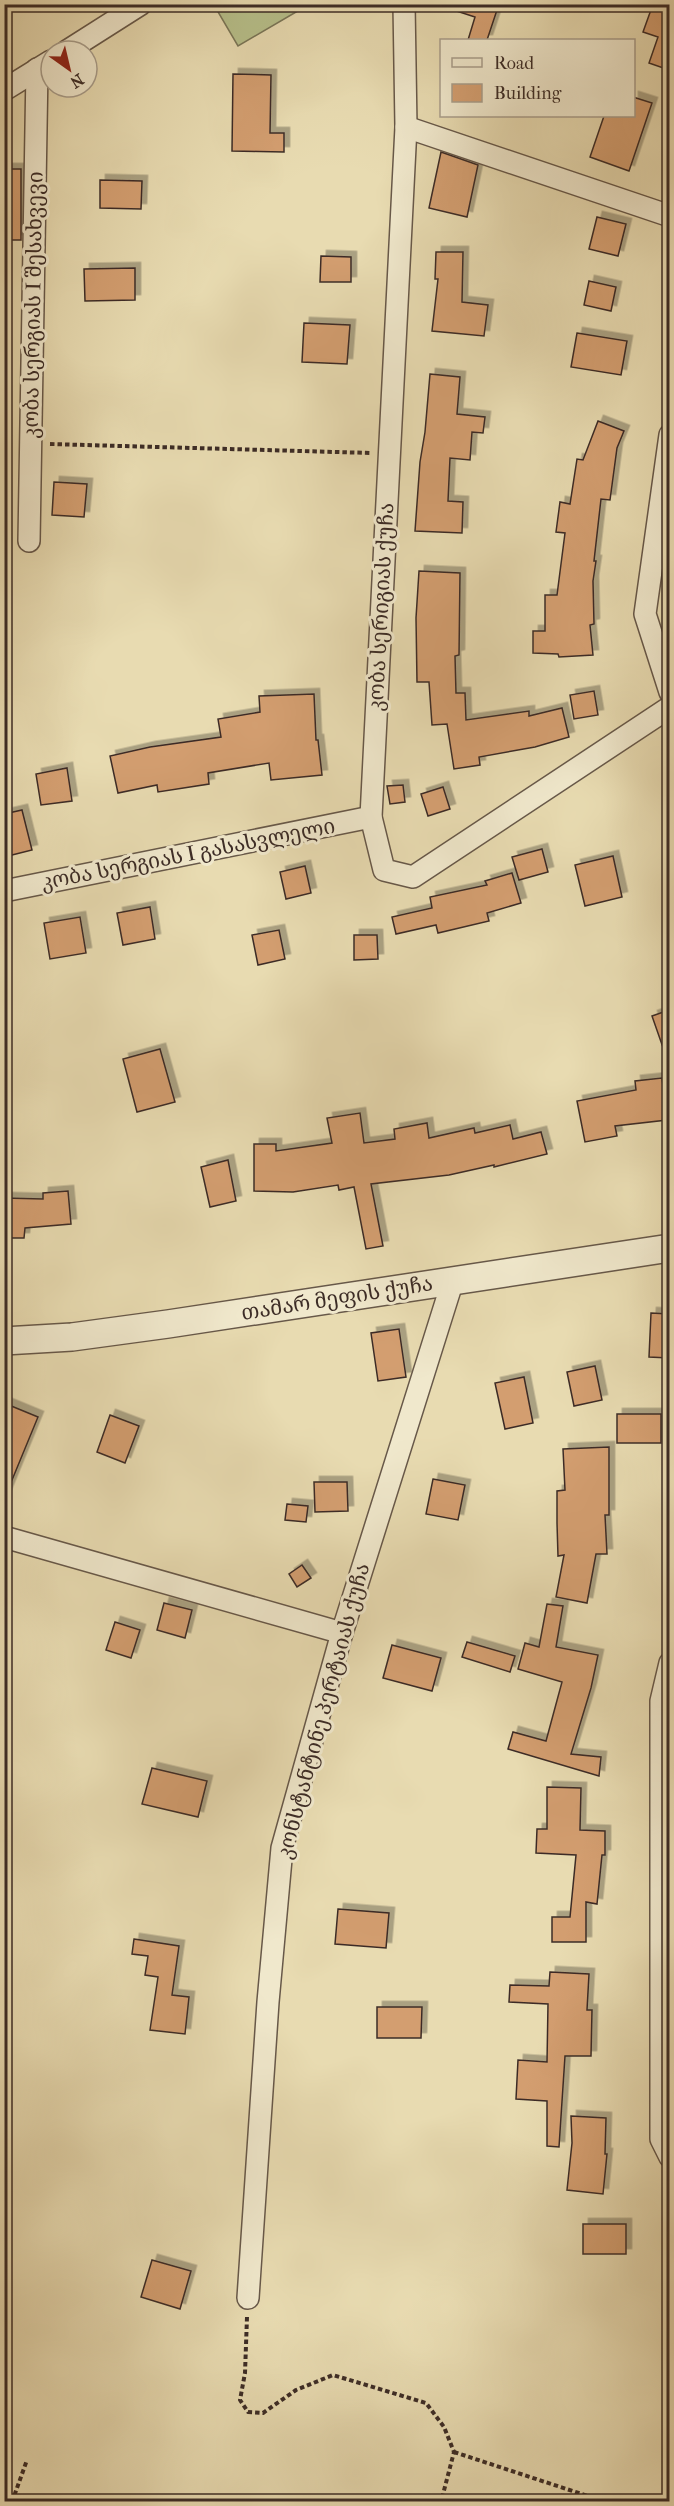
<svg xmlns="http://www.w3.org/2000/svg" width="674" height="2506" viewBox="0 0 674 2506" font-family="'IM FELL French Canon','Noto Serif Georgian',serif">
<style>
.park{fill:#b7c08b;stroke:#7a7658;stroke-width:1.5}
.building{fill:#d39e70;stroke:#3c2c26;stroke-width:1.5;filter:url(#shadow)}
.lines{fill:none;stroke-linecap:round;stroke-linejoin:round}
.minor-casing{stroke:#675849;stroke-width:24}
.tertiary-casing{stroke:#675849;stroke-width:30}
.path{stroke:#3c2c26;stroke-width:4;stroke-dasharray:4.5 3;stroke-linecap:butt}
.minor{stroke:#f0e8cc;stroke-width:21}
.tertiary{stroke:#f0e8cc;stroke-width:27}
.labels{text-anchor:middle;stroke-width:6;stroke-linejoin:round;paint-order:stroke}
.street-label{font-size:21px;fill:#3c2c26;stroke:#f0e8cc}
</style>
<defs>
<filter id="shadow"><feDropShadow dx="5.5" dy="-5.5" stdDeviation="0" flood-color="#0004"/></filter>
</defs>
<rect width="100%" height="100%" fill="#e8dbb1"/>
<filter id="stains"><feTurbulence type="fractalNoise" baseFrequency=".00333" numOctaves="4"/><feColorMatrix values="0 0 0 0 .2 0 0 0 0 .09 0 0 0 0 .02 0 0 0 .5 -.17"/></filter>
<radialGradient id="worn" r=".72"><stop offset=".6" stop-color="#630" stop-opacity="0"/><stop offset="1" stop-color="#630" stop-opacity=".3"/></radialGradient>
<path class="park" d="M308,5L238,46L214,5V4Z"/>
<g class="building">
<path d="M447,4H499L487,40H468L475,17L447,8Z"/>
<path d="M652,7L667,12L669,11V70L649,63L658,37L643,32Z"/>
<path d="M233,74L271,75L270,133H284V152L232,151Z"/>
<path d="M633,97L652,103L629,171L590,157L604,116H633Z"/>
<path d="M441,152L478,165L467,217L429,208Z"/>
<rect x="4" y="169" width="17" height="71"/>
<path d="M100,180L142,181L141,209L100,208Z"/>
<path d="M597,217L626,224L618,256L589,249Z"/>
<path d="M436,252H463L462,302L488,305L484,336L432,331L438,279H435Z"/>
<path d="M321,256L351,257V282H320Z"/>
<path d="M135,268V300L85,301L84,269Z"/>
<path d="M589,281L616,287L611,311L584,305Z"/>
<path d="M304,323L350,325L347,364L302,362Z"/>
<path d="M577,333L627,341L621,375L571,367Z"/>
<path d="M430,374L460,377L457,414L485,417L483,433L472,432L470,460L450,458L448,501L463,502L462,533L415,531L420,462L425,432Z"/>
<path d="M598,421L624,431L617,448L610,500L601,499L594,561H596L593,581L594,624L590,625L593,655L559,657L558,654L533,653V631H545V595H557L565,533L556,532L560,502L570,504L577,459L583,460Z"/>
<path d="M54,482L87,484L84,517L52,515Z"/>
<path d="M419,571L460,573L459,655L455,656L456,693H465L466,720L529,711V716L562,708L569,737L535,747L479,757L480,765L454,769L447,724L432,725L429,682H417L416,618Z"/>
<path d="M594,691L598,715L574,719L570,695Z"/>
<path d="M314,694L316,740H318L322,775L271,780L269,763L208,773L209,784L158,792L157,785L118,793L110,756L150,747L221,737L218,719L260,712L259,696Z"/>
<path d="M67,768L72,801L41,805L36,774Z"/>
<path d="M403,785L405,802L390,804L387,786Z"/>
<path d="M443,787L450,809L428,816L421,794Z"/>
<path d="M22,810L32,850L4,857V814Z"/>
<path d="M542,849L548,872L519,880L512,857Z"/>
<path d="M613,856L622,897L585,906L575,865Z"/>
<path d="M305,866L311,893L286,899L280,872Z"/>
<path d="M512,873L521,903L487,913L489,921L438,933L436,925L396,934L392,917L432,908L430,897L487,885L485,881Z"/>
<path d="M150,907L155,939L123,945L117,913Z"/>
<path d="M80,917L86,953L50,959L44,923Z"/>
<path d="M279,930L285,959L258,965L252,935Z"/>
<path d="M354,935H377L378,959L354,960Z"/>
<path d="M669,1010V1058L667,1059L652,1016Z"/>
<path d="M160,1049L175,1102L137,1112L123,1059Z"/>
<path d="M662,1078L667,1120L615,1126L617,1136L585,1142L577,1101L636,1090L635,1081Z"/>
<path d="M360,1113L364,1143L395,1139L394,1129L427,1123L429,1138L474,1128L475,1133L510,1125L513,1139L541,1132L547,1154L494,1167V1165L449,1175L371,1184L383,1246L366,1249L354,1187L339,1190L338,1185L293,1192L254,1191V1144H276V1151L332,1143L327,1118Z"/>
<path d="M228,1160L236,1201L210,1207L201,1167Z"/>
<path d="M68,1191L71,1224L25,1228L24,1238H4V1198L43,1199V1193Z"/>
<path d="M651,1313L669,1314V1358L649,1357Z"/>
<path d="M399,1329L406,1377L378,1381L371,1333Z"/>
<path d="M595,1366L602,1400L574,1406L567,1372Z"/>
<path d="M524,1377L533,1423L505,1429L495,1383Z"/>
<path d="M4,1403L38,1417L5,1497H4Z"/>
<rect x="617" y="1414" width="44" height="29"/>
<path d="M110,1415L139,1426L125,1463L97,1452Z"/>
<path d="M609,1447V1515H605L607,1554H596L587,1603L556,1597L564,1555L558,1556L557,1523V1491L565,1490L563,1449Z"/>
<path d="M433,1479L465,1485L458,1520L426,1514Z"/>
<path d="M314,1482H347L348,1511L315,1512Z"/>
<path d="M287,1504L308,1506L306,1522L285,1520Z"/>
<path d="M302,1565L311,1578L297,1587L289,1574Z"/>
<path d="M164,1603L192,1610L185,1638L157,1630Z"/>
<path d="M547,1604L563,1606L556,1647L598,1655L591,1688L571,1754L601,1757L599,1776L508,1749L513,1732L546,1741L562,1682L518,1669L525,1643L539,1647Z"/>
<path d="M115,1622L140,1630L131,1658L106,1650Z"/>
<path d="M467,1642L515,1656L510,1672L462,1657Z"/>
<path d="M392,1645L441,1658L432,1691L383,1678Z"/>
<path d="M152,1768L207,1781L198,1817L142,1804Z"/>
<path d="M547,1787L581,1788L580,1830L605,1831V1855H602L597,1904L586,1902V1942H552V1917H570L576,1855L536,1853L537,1829H547Z"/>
<path d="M338,1909L389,1913L386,1948L335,1944Z"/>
<path d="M134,1939L179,1946L172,1995L189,1997L185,2034L150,2030L158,1977L145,1975L148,1956L132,1954Z"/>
<path d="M550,1972L589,1974L587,2010H592L591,2056H565L559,2147L547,2146V2101L516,2099L518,2060L547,2062L548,2004L509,2002L510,1985L549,1986Z"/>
<path d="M377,2007H422L421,2038H377Z"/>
<path d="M571,2116L606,2118L605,2154H607L603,2194L567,2190L572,2143Z"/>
<rect x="583" y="2224" width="43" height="30"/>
<path d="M152,2260L191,2271L180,2309L141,2297Z"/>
</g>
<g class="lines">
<defs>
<g id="minor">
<path d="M404,4L406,127L371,817L384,870L413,877L670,707"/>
<path d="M67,51L141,4"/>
<path d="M4,90L51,61"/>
<path d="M406,127L670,216"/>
<path d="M670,435L645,614L670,692"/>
<path d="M29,541L37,69"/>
<path d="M4,891L371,817"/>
<path d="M4,1537L342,1633"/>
<path d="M670,1663L661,1701V2139L670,2157"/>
<path d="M248,2298L268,2002L282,1848L342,1633L453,1280"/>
</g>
<path id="tertiary" d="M4,1341L72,1337L168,1324L670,1248"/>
</defs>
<use href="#minor" class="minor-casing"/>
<use href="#tertiary" class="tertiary-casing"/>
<g class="path">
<path d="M50,444L372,453"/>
<path d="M247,2317L245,2373L240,2400L248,2412L263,2413L296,2390L333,2375L426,2403L444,2427L454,2452L441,2502"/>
<path d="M454,2452L606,2502"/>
<path d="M12,2502L27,2460"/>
</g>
<use href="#minor" class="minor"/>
<use href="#tertiary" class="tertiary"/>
</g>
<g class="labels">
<g class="street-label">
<text transform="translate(33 305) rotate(-89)" y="7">კობა სერგიას I შესახვევი</text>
<text transform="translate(381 607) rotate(-87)" y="7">კობა სერიგიას ქუჩა</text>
<text transform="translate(188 854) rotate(-11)" y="7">კობა სერგიას I გასასვლელი</text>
<text transform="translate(337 1298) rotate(-9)" y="7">თამარ მეფის ქუჩა</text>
<text transform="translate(323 1711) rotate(-75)" y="7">კონსტანტინე პერტაიას ქუჩა</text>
</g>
</g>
<rect width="674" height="2506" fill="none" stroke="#e8dbb1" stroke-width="24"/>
<rect x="6" y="6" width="662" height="2494" fill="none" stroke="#3c2c26" stroke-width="3"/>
<rect x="12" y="12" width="650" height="2482" fill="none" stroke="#3c2c26" stroke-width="1.5"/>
<rect x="440" y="39" width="195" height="78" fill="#f0e8cc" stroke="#a89d8a" stroke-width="1.5"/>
<rect x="452" y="58" width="30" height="9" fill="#f0e8cc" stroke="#a89d8a" stroke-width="1.5"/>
<text x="494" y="69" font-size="18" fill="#3c2c26">Road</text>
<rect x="452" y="84" width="30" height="18" fill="#d39e70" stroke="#a89d8a" stroke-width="1.5"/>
<text x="494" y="99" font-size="18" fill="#3c2c26">Building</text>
<g transform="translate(69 69) rotate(146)"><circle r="28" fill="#f0e8cc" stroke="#a89d8a" stroke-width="1.5"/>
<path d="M0-4.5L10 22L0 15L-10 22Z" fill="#8f2418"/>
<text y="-9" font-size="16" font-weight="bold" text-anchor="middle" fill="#3c2c26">N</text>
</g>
<rect width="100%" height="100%" filter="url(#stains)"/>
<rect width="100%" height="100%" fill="url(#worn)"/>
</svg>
